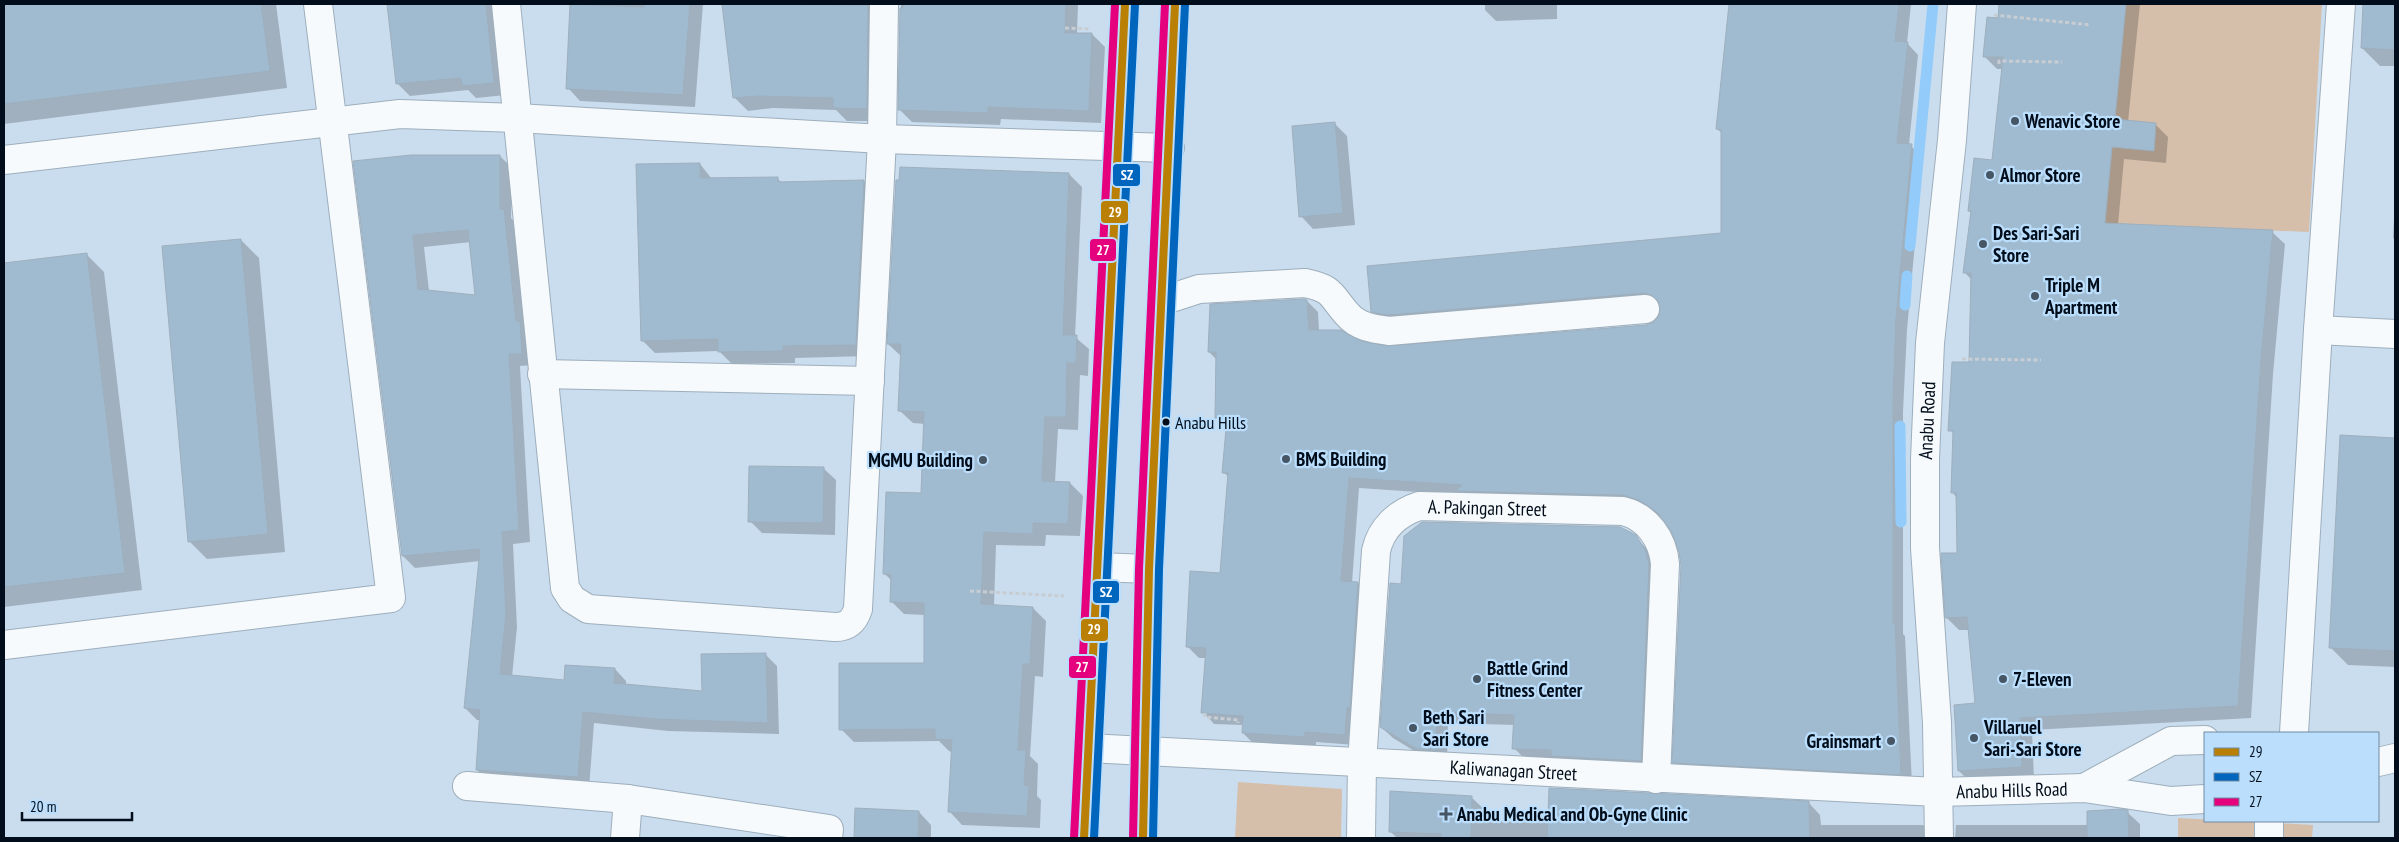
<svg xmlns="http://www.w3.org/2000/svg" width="2399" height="842" viewBox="0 0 2399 842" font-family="'PT Sans Narrow',sans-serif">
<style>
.green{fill:#d5bfab}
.shadow{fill:#0003;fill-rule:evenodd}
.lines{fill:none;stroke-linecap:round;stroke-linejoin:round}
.stream{stroke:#93ccfa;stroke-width:11}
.building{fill:#a0bbd0;stroke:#9eafbd;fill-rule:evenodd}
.minor-casing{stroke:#9daebc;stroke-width:30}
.highway-casing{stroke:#9daebc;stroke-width:30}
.path{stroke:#c7cdd2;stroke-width:3;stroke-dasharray:4 2.5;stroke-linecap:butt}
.minor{stroke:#f7fafc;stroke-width:28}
.highway{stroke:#f7fafc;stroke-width:28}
.bus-1-casing{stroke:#bbdefd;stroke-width:11}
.bus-2-casing{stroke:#bbdefd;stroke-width:11}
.bus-3-casing{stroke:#bbdefd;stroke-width:11}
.bus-1{stroke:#ba8006;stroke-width:8}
.bus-2{stroke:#0065bd;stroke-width:8}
.bus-3{stroke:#e5007d;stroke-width:8}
.poi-dot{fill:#475664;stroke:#bbdefd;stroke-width:2}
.bus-dot{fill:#010d1a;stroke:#bbdefd;stroke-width:2}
.labels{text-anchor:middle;stroke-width:4.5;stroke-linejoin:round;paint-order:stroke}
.bus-label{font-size:18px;fill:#010d1a;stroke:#bbdefd;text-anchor:start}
.poi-label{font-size:19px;font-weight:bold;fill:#010d1a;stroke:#bbdefd;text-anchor:start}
.street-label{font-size:19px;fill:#010d1a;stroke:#bbdefd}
.line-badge{stroke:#bbdefd;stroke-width:2}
.badge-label{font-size:14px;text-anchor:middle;font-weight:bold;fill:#fff}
</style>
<rect width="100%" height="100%" fill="#caddee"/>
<g class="green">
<path d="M2126,4H2322L2309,232L2105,224Z"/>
<path d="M1238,782L1342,789L1341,838H1235Z"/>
<path d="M2178,818L2313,825L2312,838H2178Z"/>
</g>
<g class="shadow">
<path d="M4,4H276L287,88L4,124Z"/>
<path d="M389,4H496L506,95L476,98L468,90L410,96L397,83Z"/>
<path d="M571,4H703L695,107L580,101L568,88Z"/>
<path d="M724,4H889L879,121H847L836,110L773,108L748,111L735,98Z"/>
<path d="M901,4H1078L1077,34H1092L1105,47L1101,123L1001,119L1000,125L912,122L899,109Z"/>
<path d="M1485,4H1557V19L1496,21L1485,10Z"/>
<path d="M1762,4H1911L1907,43L1918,55L1909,145L1923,156L1907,330L1903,412V634L1905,636L1912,785L1685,773L1674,762L1682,564L1677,541L1667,522L1662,517L1640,507L1359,488L1352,583H1358L1369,594L1355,745L1316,742V748L1254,744L1243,733V725L1214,724L1203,712L1206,658H1199L1188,647L1221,574L1229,477L1223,472L1227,428L1217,417V360L1209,352L1307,301L1318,312L1319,331L1387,348L1647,326L1654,323L1660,316L1661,305L1384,322L1373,311L1723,234V134L1717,129L1761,20Z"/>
<path d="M2000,4H2140L2128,122L2156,125L2168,137L2166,163L2124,159L2118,225L2272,232L2285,244L2273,374L2251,718L2032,730L2034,779L1971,783L1959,771L1977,704L1970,630H1959L1947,618L1959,554L1957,498L1952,492L1954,434L1950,430L1970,363L1972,280L1965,273L1972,214L1969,211L1993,161L2003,69H1997L1984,56L1998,20Z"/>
<path d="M2365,4H2395V66H2380L2362,48Z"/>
<path d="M1335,124L1347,136L1355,225L1313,229L1301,216Z"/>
<path d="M500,156L512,168L511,218L515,222L533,365L520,366L530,542L513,544L517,627L512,677L565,682L615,669L626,681V685L703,692L765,654L777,666L779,734L668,731L594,723L589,789L489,781L477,770L480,720H477L465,708L480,561L415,568L403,556L354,162ZM471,242L477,296L429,291L424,247Z"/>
<path d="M700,164L712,179L777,178L782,183L864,181L876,194L868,356L795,358V363L732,364L719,351L655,353L642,340Z"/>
<path d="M1069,174L1082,187L1075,337L1089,349L1088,376L1080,375L1078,430L1058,429L1055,482L1070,483L1083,496L1080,536L1046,535L1045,546L996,545L994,606L1033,608L1046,621L1043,677L1035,676L1030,756L1038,764L1037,796L1041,800L1040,828L962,825L950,812L952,752L949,751L939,741L854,742L841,729L926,664V615L904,614L891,601L892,581L885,574L922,495L925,424L913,423L900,411L902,357L888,344Z"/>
<path d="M2395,201V240L2393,238Z"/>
<path d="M241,240L259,258L285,552L207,559L189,541Z"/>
<path d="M86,254L104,272L142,590L4,607V264Z"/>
<path d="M2341,437L2395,439V667L2348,665L2330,647Z"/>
<path d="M823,468L836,480L835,535L762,533L750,521Z"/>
<path d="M1419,524L1620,528L1630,532L1651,553L1657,564L1652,772L1525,759L1514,748L1515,725L1448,723L1447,761L1429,760L1393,738L1381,727L1402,585L1405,537Z"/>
<path d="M1471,797L1484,809L1483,821L1549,823L1808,802L1820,815L1821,825H1923L1935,838H1397L1390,831Z"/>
<path d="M857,810L919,812L931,825V838H855Z"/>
<path d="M2127,812L2140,824V838H1955L1956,825H2088Z"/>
</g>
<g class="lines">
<g class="stream">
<path d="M1910,246L1933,4"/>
<path d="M1905,305L1907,276"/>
<path d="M1900,426L1901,522"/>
</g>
</g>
<g class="building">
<path d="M4,4H261L270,71L4,104Z"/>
<path d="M387,4H486L494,83L462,86L461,78L396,84Z"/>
<path d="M570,4L644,7V4H690L683,95L566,89Z"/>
<path d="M722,4L868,5L867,109L833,108V98L759,96L733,98Z"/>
<path d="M903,4H1066L1065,33H1092L1089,111L988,107V113L898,110L900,8H903Z"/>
<path d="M1729,4H1899L1895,41L1908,42L1897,143L1912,144L1896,318L1893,400V623H1895L1901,775L1672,763L1681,565L1679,552L1671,531L1658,513L1639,500L1623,495L1455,491L1462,485L1349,478L1341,581L1358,582L1350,709L1347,707L1345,735L1305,732V737L1242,733L1243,716L1201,713L1206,648L1186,647L1190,571L1220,573L1228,473H1222L1227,418H1215L1216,352H1208L1210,304L1304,299L1307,300L1309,330H1341L1361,341L1387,346L1646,325L1654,322L1659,315L1660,307L1657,300L1651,295L1644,293L1389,315L1380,314L1371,312L1367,266L1721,233V130L1716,129Z"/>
<path d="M1999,4H2126L2115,119L2156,123L2154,151L2112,147L2105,223L2273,230L2261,360L2238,706L2020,718L2022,767L1958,771L1954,705L1975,703L1967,617L1945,618L1941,553H1957L1956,493H1951L1953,431H1948L1952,362H1969L1971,273H1963L1971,211H1968L1974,158L1992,160L2003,57H1983L1987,17L1998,18Z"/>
<path d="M2363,4H2395V50L2361,48Z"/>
<path d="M1335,122L1343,213L1299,217L1292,126Z"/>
<path d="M411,155H500V209H504L516,321H520L522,354H509L519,530L502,532L506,614L500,674L564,680L565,665L615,668L614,683L702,691L701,654L766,653L768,723L656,719L583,712L578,777L476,770L480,710L464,708L480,549L402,556L353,161ZM468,230L475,295L418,289L413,235Z"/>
<path d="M700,163V178L778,177V182L864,180L856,345L783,346V351L718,352V339L641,341L636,164Z"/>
<path d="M900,167L1069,173L1063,335H1077L1076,363H1067L1066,417H1045L1042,481L1070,482L1068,524L1033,523V534L984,532L981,604L1033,607L1030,664H1023L1018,750H1026L1024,785L1029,786L1027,816L948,812L952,740L935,739V729L839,730V663H924V603L890,602L891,575L883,574L886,492L921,493L924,412L898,411L901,344H887L896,180H899Z"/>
<path d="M241,239L268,534L188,542L162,246Z"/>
<path d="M87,253L125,573L4,587V263Z"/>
<path d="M2340,435L2395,438V651L2329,648Z"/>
<path d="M749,466L824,467L823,523L748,522Z"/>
<path d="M1422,522L1620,527L1636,535L1646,552L1649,565L1641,761L1551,756V750L1512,749L1514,715L1437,712L1436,750L1417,749L1380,727L1390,583L1401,584L1404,536Z"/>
<path d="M1549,788L1809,801L1810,838H1547Z"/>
<path d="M1390,791L1472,796L1471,838H1441V834L1389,832Z"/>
<path d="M855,808L919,811L918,838H854Z"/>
<path d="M2121,809L2128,810L2129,838H2087V811Z"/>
</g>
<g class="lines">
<defs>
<g id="minor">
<path d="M506,4L565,588L572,599L588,609L835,627C848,627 854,621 858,609L882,139L884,4"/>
<path d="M4,160L400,114L517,118L882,139L1170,148"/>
<path d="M1162,301L1199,289L1305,283C1334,289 1330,295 1347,314C1358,327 1374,329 1389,331L1645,309"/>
<path d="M2318,330L2395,334"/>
<path d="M542,374L870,381"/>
<path d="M4,645L391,598L318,4"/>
<path d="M2294,733L2318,330L2341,4"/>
<path id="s1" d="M1088,748L1856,788L1938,792L2084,788L2171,801L2205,799"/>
<path d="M2378,762L2395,758"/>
<path d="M467,786L628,799L829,829L828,838"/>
<path d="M2084,788L2171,741L2205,740"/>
<path d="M625,838L628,799"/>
<path id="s2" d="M1361,838L1362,763L1376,551C1381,528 1398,513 1419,506L1623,511C1647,517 1663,539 1665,564L1656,779"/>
<path id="s3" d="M1939,838L1937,723L1925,548V459L1930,343L1952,140L1962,4"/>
<path d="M2269,838V821"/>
</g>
<g id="highway">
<path d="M1097,567L1149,569"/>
<path d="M1084,838L1125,4"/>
<path d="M1143,838L1149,569L1175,4"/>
</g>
</defs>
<use href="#minor" class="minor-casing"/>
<use href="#highway" class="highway-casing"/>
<g class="path">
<path d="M1994,15L2091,25"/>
<path d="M1065,28L1091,29"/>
<path d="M1999,64V61L2062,62"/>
<path d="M1962,359L2041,360"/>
<path d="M970,591L1064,596"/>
<path d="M1205,713V717L1238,720V723"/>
</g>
<use href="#minor" class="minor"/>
<use href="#highway" class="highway"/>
<defs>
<g id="bus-1">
<path d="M1084,838L1125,4"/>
<path d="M1143,838L1149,569L1175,4"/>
</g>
<g id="bus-2">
<path d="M1094,838L1135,4"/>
<path d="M1153,838L1159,569L1185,4"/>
</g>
<g id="bus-3">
<path d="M1074,838L1115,4"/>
<path d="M1133,838L1139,569L1165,4"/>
</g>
</defs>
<use href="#bus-1" class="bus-1-casing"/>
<use href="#bus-2" class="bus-2-casing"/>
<use href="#bus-3" class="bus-3-casing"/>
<use href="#bus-1" class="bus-1"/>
<use href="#bus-2" class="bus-2"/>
<use href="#bus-3" class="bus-3"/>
</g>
<g class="poi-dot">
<circle cx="2015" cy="121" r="5"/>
<circle cx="1990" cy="175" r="5"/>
<circle cx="1983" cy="244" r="5"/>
<circle cx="2035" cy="296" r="5"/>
<circle cx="1286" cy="459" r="5"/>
<circle cx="983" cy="460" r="5"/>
<circle cx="1477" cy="679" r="5"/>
<circle cx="2003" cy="679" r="5"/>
<circle cx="1413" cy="728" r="5"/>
<circle cx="1974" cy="738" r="5"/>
<circle cx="1891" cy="741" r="5"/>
<path d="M1443.5 806.5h5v5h5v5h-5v5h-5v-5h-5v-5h5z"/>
</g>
<circle class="bus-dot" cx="1166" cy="422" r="4.5"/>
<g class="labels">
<g class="bus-label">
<text x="1175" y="429">Anabu Hills</text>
</g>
<g class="poi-label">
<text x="2025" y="128">Wenavic Store</text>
<text x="2000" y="182">Almor Store</text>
<text x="1993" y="240">Des Sari-Sari<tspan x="1993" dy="22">Store</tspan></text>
<text x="2045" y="292">Triple M<tspan x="2045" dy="22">Apartment</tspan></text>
<text x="1296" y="466">BMS Building</text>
<text x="973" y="467" text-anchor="end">MGMU Building</text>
<text x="1487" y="675">Battle Grind<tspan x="1487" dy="22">Fitness Center</tspan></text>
<text x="2013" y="686">7-Eleven</text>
<text x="1423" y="724">Beth Sari<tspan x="1423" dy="22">Sari Store</tspan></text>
<text x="1984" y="734">Villaruel<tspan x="1984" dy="22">Sari-Sari Store</tspan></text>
<text x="1881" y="748" text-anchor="end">Grainsmart</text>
<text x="1457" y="821">Anabu Medical and Ob-Gyne Clinic</text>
</g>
<g class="street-label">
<text dy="7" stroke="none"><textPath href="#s3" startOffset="418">Anabu Road</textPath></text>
<text dy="7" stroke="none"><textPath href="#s2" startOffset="421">A. Pakingan Street</textPath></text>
<text dy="7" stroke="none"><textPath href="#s1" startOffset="426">Kaliwanagan Street</textPath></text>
<text dy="7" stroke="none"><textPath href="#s1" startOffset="925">Anabu Hills Road</textPath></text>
</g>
</g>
<g class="line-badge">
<rect x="1112" y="163" width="29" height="24" rx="5" fill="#0065bd"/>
<rect x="1100" y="200" width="29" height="24" rx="5" fill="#ba8006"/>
<rect x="1089" y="238" width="28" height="24" rx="5" fill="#e5007d"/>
<rect x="1092" y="580" width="28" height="24" rx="5" fill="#0065bd"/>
<rect x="1080" y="618" width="29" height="24" rx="5" fill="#ba8006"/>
<rect x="1068" y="655" width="29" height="24" rx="5" fill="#e5007d"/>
</g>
<g class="badge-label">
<text x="1127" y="180">SZ</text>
<text x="1115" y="217">29</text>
<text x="1103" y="255">27</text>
<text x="1106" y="597">SZ</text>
<text x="1094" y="634">29</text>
<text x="1082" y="672">27</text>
</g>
<rect width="2399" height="842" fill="none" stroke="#010d1a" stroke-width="10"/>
<rect x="2204" y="732" width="175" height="90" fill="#bbdefd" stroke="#718aa2"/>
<rect x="2214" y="748" width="25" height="8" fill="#ba8006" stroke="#718aa2"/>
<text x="2249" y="757" font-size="15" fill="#010d1a">29</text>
<rect x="2214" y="773" width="25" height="8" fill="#0065bd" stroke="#718aa2"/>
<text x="2249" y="782" font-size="15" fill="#010d1a">SZ</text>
<rect x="2214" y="798" width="25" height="8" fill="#e5007d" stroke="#718aa2"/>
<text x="2249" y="807" font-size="15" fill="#010d1a">27</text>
<path d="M22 812v8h110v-8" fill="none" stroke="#010d1a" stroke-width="2.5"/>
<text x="30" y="812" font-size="15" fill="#010d1a" stroke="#bbdefd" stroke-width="4" paint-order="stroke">20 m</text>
</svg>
